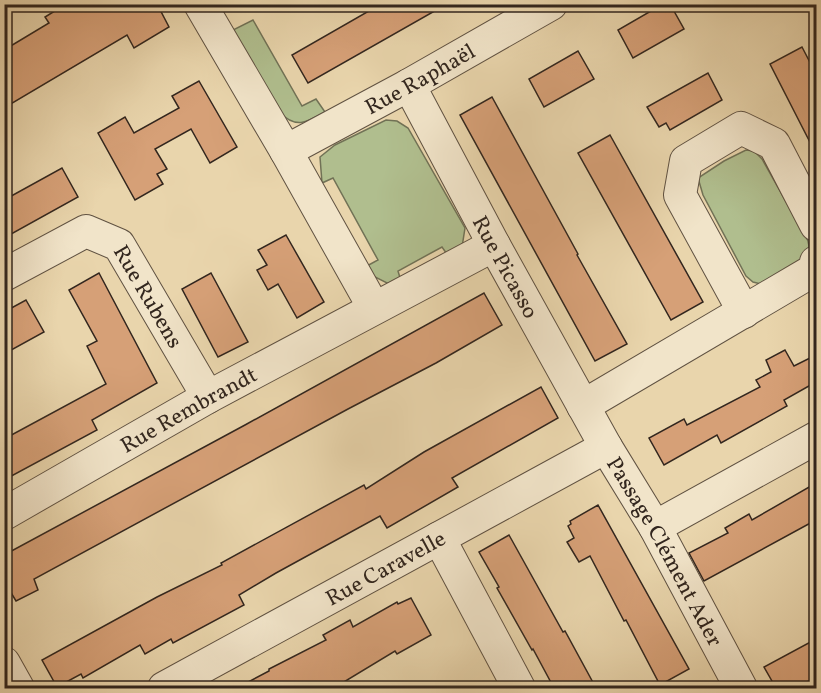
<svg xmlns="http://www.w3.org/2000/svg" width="821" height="693" viewBox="0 0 821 693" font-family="Vollkorn,serif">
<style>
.green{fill:#b0be8e;stroke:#717256;stroke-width:1.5}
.building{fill:#d6a077;stroke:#32261e;stroke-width:1.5}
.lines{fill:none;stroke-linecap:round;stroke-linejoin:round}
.minor-casing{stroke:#605242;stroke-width:34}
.minor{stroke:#f1e4c9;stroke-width:32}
.labels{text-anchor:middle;stroke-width:4.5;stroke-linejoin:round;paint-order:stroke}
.street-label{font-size:22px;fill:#32261e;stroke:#f1e4c9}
</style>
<rect width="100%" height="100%" fill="#e9d5ac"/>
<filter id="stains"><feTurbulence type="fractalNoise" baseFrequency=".00333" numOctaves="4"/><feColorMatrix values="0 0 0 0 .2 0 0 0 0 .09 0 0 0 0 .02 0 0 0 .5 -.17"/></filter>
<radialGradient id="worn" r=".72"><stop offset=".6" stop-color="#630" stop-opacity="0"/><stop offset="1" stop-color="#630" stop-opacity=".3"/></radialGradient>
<g class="green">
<path d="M253,20L302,106L316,99L325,112C306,123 296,129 279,112L233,30Z"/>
<path d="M386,120L397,121L408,128L465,228L462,247L449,257L442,247L398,271L401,281L389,284L375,277L365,267L378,260L333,178L322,183L320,157L335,145Z"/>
<path d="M746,150L754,151L762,159L808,241L810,251L804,264L765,285L753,282L746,276L703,195L698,178L724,161Z"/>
</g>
<g class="building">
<path d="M66,4H157L169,27L134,48L127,35L4,108V50L49,23L45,17Z"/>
<path d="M381,4H447L308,83L292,55Z"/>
<path d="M663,4H670L684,29L633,58L618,30Z"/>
<path d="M802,47L816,74V154L770,64Z"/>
<path d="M578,51L594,79L544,107L529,79Z"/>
<path d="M708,73L722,100L670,130L666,123L659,127L647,107Z"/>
<path d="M199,81L237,147L210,163L191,129L155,149L167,169L157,174L163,184L135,200L98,133L125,117L134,133L179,108L172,96Z"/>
<path d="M492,97L578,254L577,255L627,344L595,361L460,115Z"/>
<path d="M610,135L703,302L671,320L578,153Z"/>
<path d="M62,168L78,197L4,238V200Z"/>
<path d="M286,235L324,302L297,318L278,284L268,290L257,270L267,265L258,250Z"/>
<path d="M99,273L157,383L92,420L97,430L4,480V439L106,384L87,346L97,341L69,290Z"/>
<path d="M211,273L248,342L218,357L182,289Z"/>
<path d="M484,293L502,325L436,363L348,409L34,579L38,590L16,601L4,581V555L245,425Z"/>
<path d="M26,300L44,332L4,354V312Z"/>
<path d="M785,350L794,366L816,355V382L784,400L787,406L721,443L717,435L664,465L649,438L684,419L687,425L760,387L756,380L771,372L766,360Z"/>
<path d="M541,387L558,418L452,478L458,487L387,528L380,516L276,573L239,595L244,605L173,643L171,639L145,654L140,645L83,678L81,674L57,687L42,660L157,597L222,565L221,563L364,485L366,489L424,452Z"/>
<path d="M816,483V520L704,581L689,553L728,533L725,528L749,514L752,520Z"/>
<path d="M598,505L689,669L660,685L626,620L624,621L590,556L579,562L567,542L574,538L568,526L571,524L570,521Z"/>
<path d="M509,535L563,632L565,631L596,688H554L533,649L532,650L497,588L499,587L479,552Z"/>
<path d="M411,598L431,635L397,654L395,651L334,688H237L269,671V669L326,640L323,635L350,620L353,627L397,602L398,604Z"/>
<path d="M816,639V677L796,688H776L764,667Z"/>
</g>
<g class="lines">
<defs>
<g id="minor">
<path d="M200,4L286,151L374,308"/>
<path id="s1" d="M409,85L494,245L606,447L655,527L741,688"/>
<path id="s2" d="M286,151L409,85L551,4"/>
<path id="s3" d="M4,275L86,231L119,245L208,397"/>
<path d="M744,312L680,195L686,161L741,128L774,144L816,225"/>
<path d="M583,406L814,270L816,262"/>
<path id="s4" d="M4,514L208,397L494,245"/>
<path d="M655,527L816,438"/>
<path d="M439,538L519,688"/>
<path d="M4,663L18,688"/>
<path id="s5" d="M164,688L606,447"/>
</g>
</defs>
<use href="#minor" class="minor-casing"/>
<use href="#minor" class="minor"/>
</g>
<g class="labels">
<g class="street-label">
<text dy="8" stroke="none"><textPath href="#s2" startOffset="152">Rue Raphaël</textPath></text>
<text dy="8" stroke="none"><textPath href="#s1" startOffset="206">Rue Picasso</textPath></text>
<text dy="8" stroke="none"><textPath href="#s3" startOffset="188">Rue Rubens</textPath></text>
<text dy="8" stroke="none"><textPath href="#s4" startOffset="212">Rue Rembrandt</textPath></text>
<text dy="8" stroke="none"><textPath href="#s1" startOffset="532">Passage Clément Ader</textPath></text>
<text dy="8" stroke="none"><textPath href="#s5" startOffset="252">Rue Caravelle</textPath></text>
</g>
</g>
<rect width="821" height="693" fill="none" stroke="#e9d5ac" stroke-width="24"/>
<rect x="6" y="6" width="809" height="681" fill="none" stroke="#32261e" stroke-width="3"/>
<rect x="12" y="12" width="797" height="669" fill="none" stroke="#32261e" stroke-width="1.5"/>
<rect width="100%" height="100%" filter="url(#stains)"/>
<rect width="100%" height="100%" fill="url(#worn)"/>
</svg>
